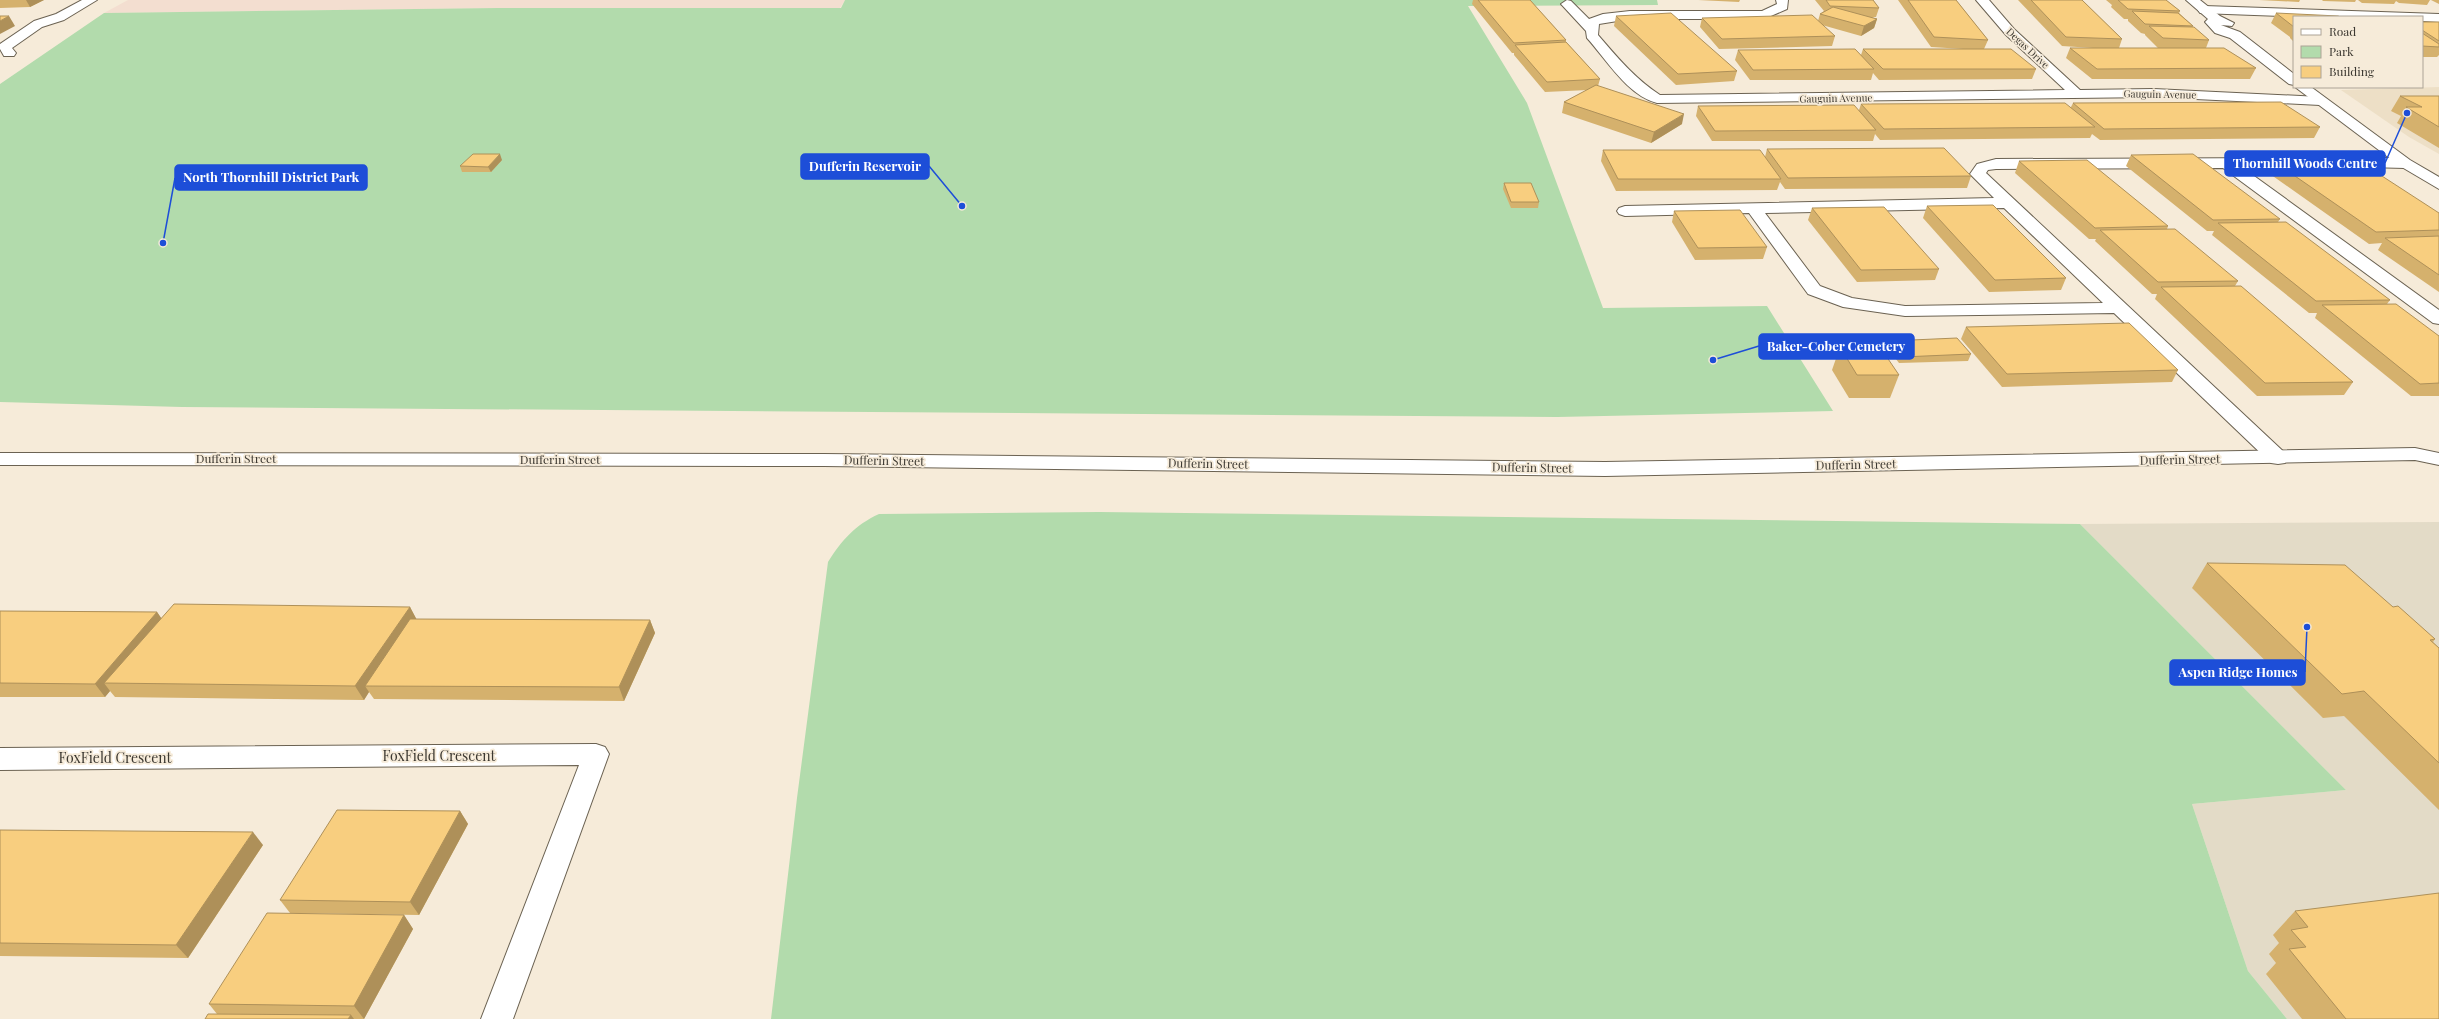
<svg xmlns="http://www.w3.org/2000/svg" width="2439" height="1019" viewBox="0 0 2439 1019" font-family="'Playfair Display',serif">
<style>
.built{fill:#eddfc6}
.industrial{fill:#e3dbc7}
.education{fill:#f3ded0}
.green{fill:#b2dbac}
.lines{fill:none;stroke-linecap:round;stroke-linejoin:round}
.street-casing{stroke:#6b6252;stroke-width:2}
.secondary-casing{stroke:#6b6252;stroke-width:2}
.street{fill:#fff;fill-rule:evenodd}
.secondary{fill:#fff;fill-rule:evenodd}
.wall{fill:#d5b16d}
.shaded-wall{fill:#ae9059}
.building{fill:#f8ce7f;stroke:#ae9059}
.labels{text-anchor:middle;stroke-width:3.5;stroke-linejoin:round;paint-order:stroke}
.far-street-label{font-size:10px;fill:#3c3831;stroke:#f6ebd9}
.street-label{font-size:12px;fill:#3c3831;stroke:#f6ebd9}
.near-street-label{font-size:14px;fill:#3c3831;stroke:#f6ebd9}
.leader{fill:none;stroke:#1d4ed8;stroke-width:1.5}
.callout-dot{fill:#1d4ed8;stroke:#f6ebd9;stroke-width:1.5}
.callout{fill:#1d4ed8;stroke:#1d4ed8;stroke-width:1.5}
.callout-label{font-size:13px;text-anchor:middle;font-weight:bold;fill:#fff}
</style>
<rect width="100%" height="100%" fill="#f6ebd9"/>
<path class="built" d="M2439,87V154L2409,137L2341,90Z"/>
<path class="industrial" d="M2439,522V1019H2287L2248,971L2192,804L2346,790L2080,524Z"/>
<path class="education" d="M128,0H845L840,8H497L104,13Z"/>
<g class="green">
<path d="M845,0H1657L1658,5L1468,6L1527,103L1603,308L1767,306L1833,411L1557,417L182,407L0,402V84L104,13L497,8H841Z"/>
<path d="M1099,512L2080,524L2346,790L2192,804L2248,971L2287,1019H771L797,798L828,562C842,540 855,525 879,514Z"/>
</g>
<g class="lines">
<defs>
<g id="street">
<path d="M1567,0L1571,1L1589,19L1603,14L1630,11H1762L1777,4L1776,0H1788L1787,9L1764,19H1630L1599,24L1598,35C1617,57 1635,79 1660,95L2065,90L2006,35L1976,0H1989L2014,29L2080,90L2154,89L2320,97L2327,101L2320,105L2154,97L1657,103C1628,96 1606,59 1587,38L1586,31L1561,4Z"/>
<path d="M2204,6L2439,14V22L2422,21V17H2306L2200,13L2198,10L2200,7Z"/>
<path d="M2291,158L2299,163L2296,166L2243,168L2439,310V324L2433,323L2223,168L1996,169L1988,170L1986,173L2285,453L2288,458L2285,463L2278,464L2271,463L2114,313L1905,316L1843,307L1808,294L1749,213L1625,216L1619,214L1617,211L1619,208L1625,206L1994,198L1970,174L1977,164L1996,159ZM2004,208L2103,303L1905,306L1852,298L1820,286L1765,213Z"/>
<path d="M2332,158H2405L2413,163L2405,168L2327,166L2324,163Z"/>
<path d="M596,744L605,747L609,754L513,1019H481L579,765L0,770V748Z"/>
</g>
<g id="secondary">
<path d="M82,0H97L64,20L42,27L12,48L16,53L14,56H4L0,49V44L34,21L56,14Z"/>
<path d="M2186,0H2200L2220,16L2234,23L2232,26L2221,25L2240,32L2294,74V85L2289,84L2230,38L2215,33L2205,22L2208,19Z"/>
<path d="M2295,87H2311L2410,160L2439,177V189L2400,166Z"/>
<path d="M2415,448L2439,453V465L2415,460L1605,476L824,466L0,465V453L824,454L1605,462Z"/>
</g>
</defs>
<use href="#street" class="street-casing"/>
<use href="#secondary" class="secondary-casing"/>
<use href="#street" class="street"/>
<use href="#secondary" class="secondary"/>
</g>
<g class="wall">
<path d="M0,0H44L30,7L0,8Z"/>
<path d="M1473,0H1530L1566,40V42L1600,79L1598,86L1682,124L1651,143L1562,113L1564,102L1588,90L1545,92L1514,55V53H1512L1472,4Z"/>
<path d="M1698,0H1740L1739,2Z"/>
<path d="M1815,0H1873L1879,8L1876,17H1872L1877,19L1874,28L1861,36L1822,25L1835,36L1832,46L1719,49L1700,27L1702,18L1818,21L1820,14L1824,11Z"/>
<path d="M1898,0H1956L1988,40L1984,49L2036,69L2032,79L1879,80L1873,73L1871,80H1750L1735,60L1738,50L1861,55L1863,49H1963L1931,47Z"/>
<path d="M2018,0H2082L2122,39L2119,48H2158L2145,35V34L2141,33L2128,21V19H2124L2111,7L2112,5L2106,0H2166L2180,11L2179,13L2193,26L2192,27L2209,40L2206,48L2256,68L2250,79H2092L2066,58L2070,48H2093L2062,46Z"/>
<path d="M2259,0H2300L2299,2Z"/>
<path d="M2322,0H2356L2355,2L2323,1Z"/>
<path d="M2358,0H2430L2427,5L2399,3L2396,1L2394,4L2362,3Z"/>
<path d="M2431,0H2439V4Z"/>
<path d="M2276,13L2294,17V42L2290,38V37L2271,23Z"/>
<path d="M1616,16L1737,71L1734,81L1676,85L1614,26Z"/>
<path d="M2422,22H2439V55L2437,57H2422Z"/>
<path d="M2400,96H2439V148L2397,123L2401,116L2391,111Z"/>
<path d="M2073,103L2320,127L2314,138L2100,140L2092,134L2090,138L1880,140L1875,134L1873,141H1712L1696,116L1698,106L1859,110L1861,104L2071,107Z"/>
<path d="M1767,149L1971,176L1967,188L1785,189L1780,182L1777,190L1616,191L1601,161L1603,150L1765,157Z"/>
<path d="M2131,155L2280,219L2278,222L2390,300L2387,304L2439,336V396H2411L2315,318L2317,313H2309L2212,235L2214,231H2207L2126,166Z"/>
<path d="M2266,156L2439,213V292L2378,250L2382,243L2369,244L2260,167Z"/>
<path d="M502,160L491,172H462L460,166Z"/>
<path d="M2019,161L2168,226L2167,229L2238,281L2235,286L2353,382L2344,395L2257,396L2155,299L2157,294H2152L2095,241L2096,239H2089L2015,173Z"/>
<path d="M1504,183L1539,202L1538,208H1511L1503,189Z"/>
<path d="M1927,206L2066,278L2061,290L1989,292L1923,218Z"/>
<path d="M1812,208L1939,269L1935,280L1857,282L1808,220Z"/>
<path d="M1674,211L1767,247L1763,259L1695,260L1672,222Z"/>
<path d="M1966,327L2178,370L2172,382L2002,387L1961,339Z"/>
<path d="M1889,341L1971,354L1968,361L1899,363L1887,347Z"/>
<path d="M1840,347L1899,375L1890,398H1849L1832,370Z"/>
<path d="M2207,563L2393,607L2435,639L2433,642L2439,648V810L2344,716L2323,718L2192,588Z"/>
<path d="M410,607L416,619L650,620L655,633L624,701L374,699L369,692L364,700L115,697L110,691L105,697H0V611L157,612L161,618Z"/>
<path d="M460,811L468,824L419,915L290,913L280,900Z"/>
<path d="M0,830L263,845L188,958L0,956Z"/>
<path d="M2295,911L2439,1019H2302L2266,974L2276,963L2269,954L2279,943L2273,935Z"/>
<path d="M404,915L413,929L364,1019H205L217,1014L209,1004Z"/>
</g>
<g class="shaded-wall">
<path d="M26,0H44L30,7Z"/>
<path d="M9,16L15,26L0,34V21Z"/>
<path d="M1877,19L1874,28L1861,36L1864,26Z"/>
<path d="M1684,114L1682,124L1651,143L1654,132Z"/>
<path d="M500,154L502,160L491,172L488,167Z"/>
<path d="M410,607L417,620L365,686L369,692L364,700L355,686Z"/>
<path d="M157,612L166,625L104,683L110,691L105,697L95,684Z"/>
<path d="M650,620L655,633L624,701L619,687Z"/>
<path d="M460,811L468,824L419,915L410,902Z"/>
<path d="M253,832L263,845L188,958L176,945Z"/>
<path d="M404,915L413,929L364,1019L354,1006Z"/>
<path d="M351,1015L354,1019H348Z"/>
</g>
<g class="building">
<path d="M1478,0H1530L1566,40L1514,43Z"/>
<path d="M1826,0H1873L1879,8L1830,6Z"/>
<path d="M1908,0H1956L1988,40L1934,37Z"/>
<path d="M2031,0H2082L2122,39L2066,37Z"/>
<path d="M2118,0H2166L2180,11L2128,9Z"/>
<path d="M1833,7L1877,19L1864,26L1820,14Z"/>
<path d="M2132,11L2178,13L2193,26L2145,24Z"/>
<path d="M1671,13L1737,71L1678,74L1616,16Z"/>
<path d="M2276,13L2338,16L2341,17H2294V27Z"/>
<path d="M1812,15L1835,36L1722,39L1702,18Z"/>
<path d="M0,16H9L0,21Z"/>
<path d="M2422,22H2439V41L2422,30Z"/>
<path d="M2149,26L2194,27L2209,40L2163,38Z"/>
<path d="M2422,33L2439,44V47L2422,46Z"/>
<path d="M1566,42L1600,79L1547,82L1515,45Z"/>
<path d="M2070,48H2224L2256,68L2097,69Z"/>
<path d="M1855,49L1874,69L1753,70L1738,50Z"/>
<path d="M1863,49H2011L2036,69H1883Z"/>
<path d="M1596,85L1684,114L1654,132L1564,102Z"/>
<path d="M2400,96H2439V127L2406,107H2422Z"/>
<path d="M2281,102L2320,127L2104,129L2073,103Z"/>
<path d="M2065,103L2095,127L1884,129L1861,104Z"/>
<path d="M1854,105L1876,130L1715,131L1698,106Z"/>
<path d="M1944,148L1971,176L1788,178L1767,149Z"/>
<path d="M1603,150H1760L1781,179H1618Z"/>
<path d="M473,154H500L488,167L460,166Z"/>
<path d="M2193,154L2280,219L2213,220L2131,155Z"/>
<path d="M2348,154L2439,213V230L2376,232L2266,156Z"/>
<path d="M2087,160L2168,226L2095,228L2019,161Z"/>
<path d="M1504,183H1531L1539,202H1511Z"/>
<path d="M1993,205L2066,278L1995,280L1927,206Z"/>
<path d="M1884,207L1939,269L1861,270L1812,208Z"/>
<path d="M1740,210L1767,247L1698,248L1674,211Z"/>
<path d="M2286,222L2390,300L2316,301L2218,223Z"/>
<path d="M2175,229L2238,281L2158,282L2100,230Z"/>
<path d="M2439,236V275L2385,238Z"/>
<path d="M2241,286L2353,382L2265,383L2161,287Z"/>
<path d="M2396,304L2439,336V383L2420,384L2322,305Z"/>
<path d="M2129,323L2178,370L2007,374L1966,327Z"/>
<path d="M1957,338L1971,354L1902,357L1889,341Z"/>
<path d="M1840,347H1880L1899,375H1857Z"/>
<path d="M2207,563L2345,565L2393,607L2398,606L2435,639L2430,640L2439,648V763L2364,691L2342,694Z"/>
<path d="M174,604L410,607L355,686L104,683Z"/>
<path d="M0,611L157,612L95,684L0,683Z"/>
<path d="M410,619L650,620L619,687L365,686Z"/>
<path d="M337,810L460,811L410,902L280,900Z"/>
<path d="M0,830L253,832L176,945L0,943Z"/>
<path d="M2439,893V1019H2346L2289,949L2306,947L2291,930L2308,927L2295,911Z"/>
<path d="M267,913L404,915L354,1006L209,1004Z"/>
<path d="M208,1014L351,1015L348,1019H205Z"/>
</g>
<g class="labels">
<g class="far-street-label">
<text transform="translate(2028 48) rotate(43)" y="4">Degas Drive</text>
<text transform="translate(2160 94) rotate(1)" y="4">Gauguin Avenue</text>
<text transform="translate(1836 98) rotate(-1)" y="4">Gauguin Avenue</text>
</g>
<g class="street-label">
<text x="236" y="463">Dufferin Street</text>
<text x="560" y="464">Dufferin Street</text>
<text transform="translate(2180 460) rotate(-1)" y="4">Dufferin Street</text>
<text transform="translate(884 461) rotate(1)" y="4">Dufferin Street</text>
<text transform="translate(1208 464) rotate(1)" y="4">Dufferin Street</text>
<text transform="translate(1856 465) rotate(-1)" y="4">Dufferin Street</text>
<text transform="translate(1532 468) rotate(1)" y="4">Dufferin Street</text>
</g>
<g class="near-street-label">
<text x="439" y="761">FoxField Crescent</text>
<text x="115" y="763">FoxField Crescent</text>
</g>
</g>
<path class="leader" d="M2407 113L2385 163M962 206L929 166M163 243L175 178M1713 360L1759 346M2307 627L2305 672"/>
<g class="callout-dot">
<circle cx="2407" cy="113" r="4"/>
<circle cx="962" cy="206" r="4"/>
<circle cx="163" cy="243" r="4"/>
<circle cx="1713" cy="360" r="4"/>
<circle cx="2307" cy="627" r="4"/>
</g>
<g class="callout">
<rect x="2225" y="151" width="160" height="25" rx="4"/>
<rect x="801" y="154" width="128" height="25" rx="4"/>
<rect x="175" y="165" width="192" height="25" rx="4"/>
<rect x="1759" y="334" width="155" height="25" rx="4"/>
<rect x="2170" y="660" width="135" height="25" rx="4"/>
</g>
<g class="callout-label">
<text x="2305" y="168">Thornhill Woods Centre</text>
<text x="865" y="171">Dufferin Reservoir</text>
<text x="271" y="182">North Thornhill District Park</text>
<text x="1836" y="351">Baker-Cober Cemetery</text>
<text x="2238" y="677">Aspen Ridge Homes</text>
</g>
<rect x="2293" y="16" width="130" height="72" fill="#f6ebd9" stroke="#aca396"/>
<rect x="2301" y="29" width="20" height="6" fill="#ffffff" stroke="#aca396"/>
<text x="2329" y="36" font-size="12" fill="#3c3831">Road</text>
<rect x="2301" y="46" width="20" height="12" fill="#b2dbac" stroke="#aca396"/>
<text x="2329" y="56" font-size="12" fill="#3c3831">Park</text>
<rect x="2301" y="66" width="20" height="12" fill="#f8ce7f" stroke="#aca396"/>
<text x="2329" y="76" font-size="12" fill="#3c3831">Building</text>
</svg>
